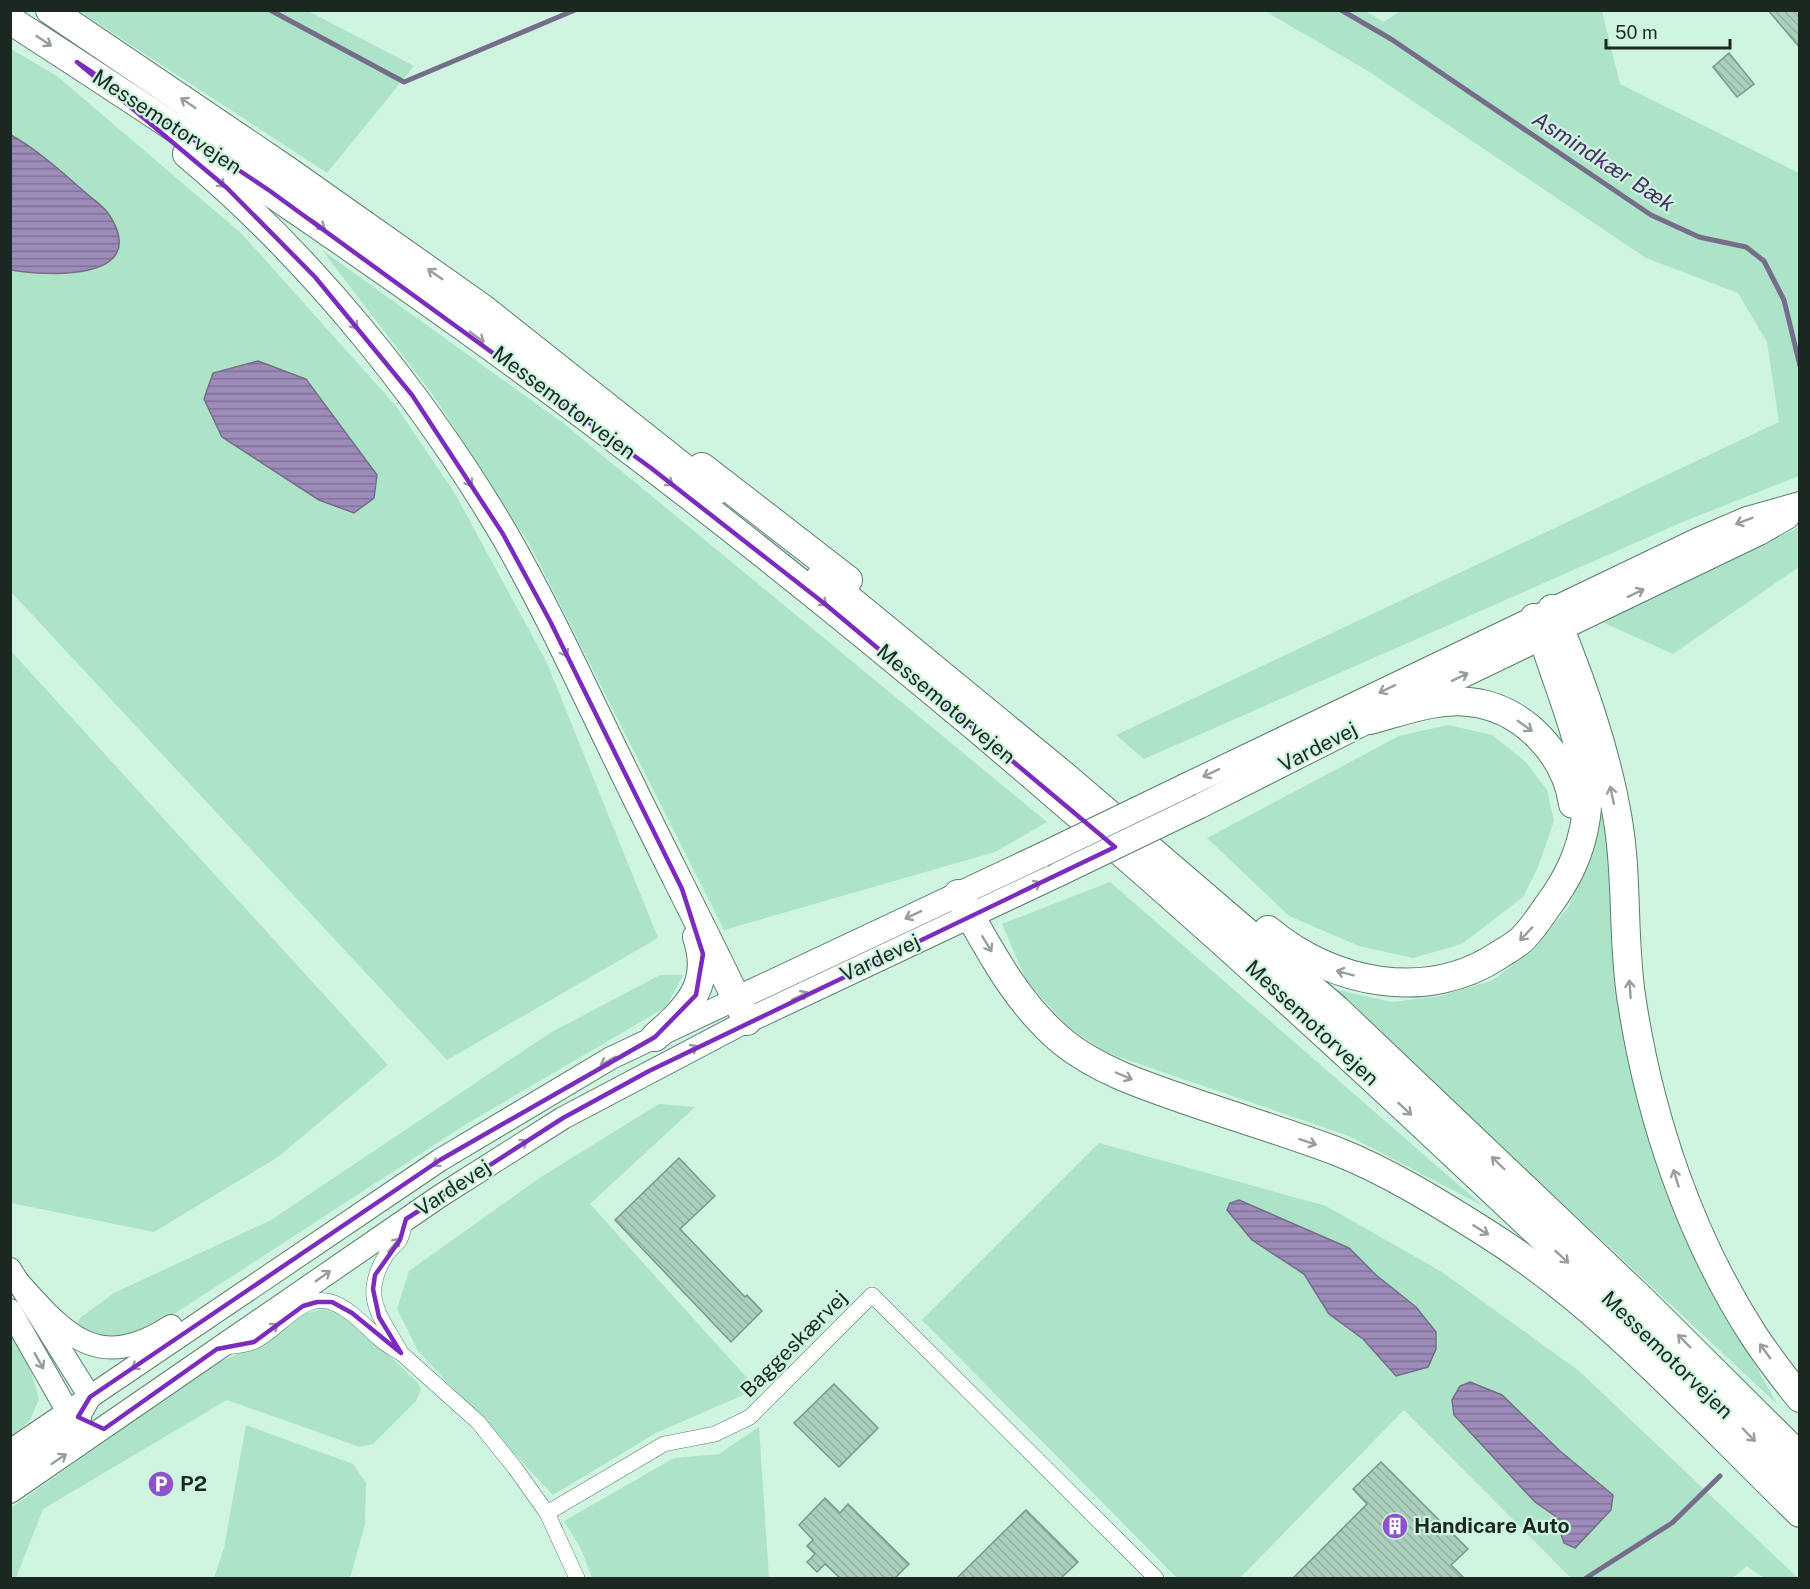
<svg xmlns="http://www.w3.org/2000/svg" width="1810" height="1589" viewBox="0 0 1810 1589" font-family="'Public Sans',sans-serif">
<style>
.green{fill:#ade4c7;fill-rule:evenodd}
.water{fill:url(#water-rules);stroke:#766d8b;stroke-width:1.5}
.lines{fill:none;stroke-linecap:round;stroke-linejoin:round}
.stream{stroke:#766d8b;stroke-width:5}
.building{fill:url(#building-back-hatch);stroke:#789a88;stroke-width:1.5}
.street-casing{stroke:#5c7d6c;stroke-width:16}
.secondary-casing{stroke:#5c7d6c;stroke-width:24}
.primary-casing{stroke:#5c7d6c;stroke-width:26}
.highway-casing{stroke:#5c7d6c;stroke-width:30}
.street{stroke:#fff;stroke-width:15}
.secondary{stroke:#fff;stroke-width:22}
.primary{stroke:#fff;stroke-width:24}
.highway{stroke:#fff;stroke-width:28}
.primary-bridge-casing{stroke:#5c7d6c;stroke-width:26;stroke-linecap:butt}
.primary-bridge{stroke:#fff;stroke-width:24}
.oneway{stroke:#989e9b}
.marked{fill:none;stroke:#7b2cbf;stroke-width:4.5;stroke-linejoin:round}
.labels{text-anchor:middle;stroke-width:4.5;stroke-linejoin:round;paint-order:stroke}
.street-label{font-size:21px;fill:#1a2821;stroke:#cff4e0}
.poi-label{font-size:21px;font-weight:bold;fill:#1a2821;stroke:#cff4e0;text-anchor:start}
.water-label{font-size:22px;font-style:italic;fill:#492f69;stroke:#cff4e0}
</style>
<defs>
<pattern id="water-rules" width="6" height="5" patternUnits="userSpaceOnUse" patternTransform="scale(1.5)"><rect width="6" height="5" fill="#9d8bb9"/><path d="M0 2.5h6" fill="none" stroke="#7f7296"/></pattern>
<pattern id="building-back-hatch" width="6" height="6" patternUnits="userSpaceOnUse" patternTransform="scale(1.5)"><rect width="6" height="6" fill="#abcfbc"/><path d="M-1 5l2 2M0 0l6 6M5-1l2 2" fill="none" stroke="#93b2a1"/></pattern>
</defs>
<rect width="100%" height="100%" fill="#cff4e0"/>
<g class="green">
<path d="M79,11H308L414,66L327,173Z"/>
<path d="M1265,11H1365L1384,22L1400,11H1602L1620,84L1799,173V476L1685,521L1144,759L1116,735L1779,422L1767,342L1738,293L1646,258L1368,71Z"/>
<path d="M11,49L57,76L242,234L396,406L454,492L547,663L658,938L447,1060L11,592Z"/>
<path d="M322,250L563,423L1047,822L995,852L724,930L531,547L433,395Z"/>
<path d="M1799,527V567L1673,654L1602,622Z"/>
<path d="M11,651L388,1065L278,1157L154,1232L11,1203Z"/>
<path d="M1448,725L1492,735L1525,761L1547,790L1554,821L1538,867L1523,897L1462,944L1413,958L1359,946L1289,916L1207,838L1399,736Z"/>
<path d="M1598,784L1610,826L1617,997L1714,1291L1777,1404L1334,989L1392,1002L1440,996L1491,981L1534,950L1569,906L1586,868Z"/>
<path d="M1110,882L1483,1206L1349,1136L1107,1053L1067,1026L1026,980L1002,924Z"/>
<path d="M660,975H683L666,1007L468,1123L151,1329C121,1338 106,1339 76,1326L80,1318L114,1293L271,1220L550,1033Z"/>
<path d="M659,1104L695,1107L590,1204L757,1389L656,1433L553,1495L418,1351L397,1309L409,1271L541,1177Z"/>
<path d="M1099,1143L1326,1206L1442,1272L1579,1371L1798,1578H1764L1747,1566L1733,1578H1571L1404,1410L1240,1578H1177L922,1320ZM1349,1248L1376,1275L1395,1376L1363,1339L1329,1314L1304,1274ZM1560,1451L1613,1495L1564,1543L1555,1516Z"/>
<path d="M324,1309L350,1318L418,1383L421,1390L416,1401L373,1444L360,1447L227,1400L43,1509L16,1578H11V1508L211,1366L248,1349L299,1315Z"/>
<path d="M14,1338L31,1371L39,1399L30,1420L11,1438L10,1340Z"/>
<path d="M246,1425L353,1464L366,1483L365,1524L350,1578H214L224,1548Z"/>
<path d="M759,1427L769,1578H592L581,1549L564,1521L674,1458L719,1454Z"/>
</g>
<g class="water">
<path d="M11,135C39,151 62,172 87,194C94,200 105,207 110,216C151,282 45,276 11,270Z"/>
<path d="M258,361L306,379L377,475L374,498L354,513L319,500L222,437L204,399L213,373Z"/>
<path d="M1239,1200L1349,1248L1376,1275L1416,1307L1436,1332V1349L1428,1367L1396,1376L1363,1339L1329,1314L1304,1274L1252,1240L1227,1210L1230,1203Z"/>
<path d="M1470,1382L1502,1395L1560,1451L1613,1495L1611,1510L1575,1548L1564,1543L1555,1516L1535,1502L1454,1415L1452,1400L1460,1386Z"/>
</g>
<g class="lines">
<g class="stream">
<path d="M270,10L404,82L575,10"/>
<path d="M1341,10L1391,39L1651,215L1699,237L1746,247L1764,261L1784,300L1800,366"/>
<path d="M1586,1578L1672,1523L1720,1476"/>
</g>
</g>
<g class="building">
<path d="M1768,10L1800,11V48Z"/>
<path d="M1729,53L1754,84L1737,97L1713,67Z"/>
<path d="M679,1158L715,1196L680,1229L745,1297L747,1295L762,1311L731,1342L615,1220Z"/>
<path d="M834,1384L878,1428L839,1467L794,1423Z"/>
<path d="M1381,1462L1468,1549L1451,1565L1464,1578H1293L1367,1504L1353,1489Z"/>
<path d="M825,1498L840,1513L848,1504L909,1564L895,1578H840L825,1564L817,1572L807,1562L815,1554L807,1546L813,1540L799,1525Z"/>
<path d="M1026,1510L1078,1562L1061,1578H957Z"/>
</g>
<g class="lines">
<defs>
<g id="street">
<path d="M226,1347C234,1346 245,1345 253,1342C279,1331 302,1290 334,1303C360,1314 375,1341 401,1353L478,1422L515,1468L547,1513L577,1578"/>
<path d="M401,1353C380,1314 360,1298 386,1255C390,1249 395,1246 399,1241C403,1235 404,1225 406,1219"/>
<path d="M547,1513L664,1444L715,1434L750,1417L872,1295L1156,1578"/>
</g>
<g id="secondary">
<path d="M10,1269L90,1397L72,1428L10,1472"/>
<path d="M20,1284C68,1338 100,1372 171,1326"/>
<path d="M10,1310L68,1412L80,1418"/>
<path d="M10,1451L440,1160L611,1058L736,999"/>
<path d="M10,1492L440,1196L563,1118L747,1021"/>
</g>
<g id="primary">
<path d="M1185,786L1698,540L1747,519L1800,504"/>
<path d="M1200,806L1370,720L1759,533L1787,517"/>
<path d="M736,999L1042,855"/>
<path d="M747,1021L1059,874"/>
</g>
<g id="highway">
<path d="M50,10L285,169L482,308L714,492"/>
<path d="M10,20C164,119 315,221 464,327C814,579 1142,861 1456,1156C1572,1265 1689,1373 1800,1488"/>
<path d="M187,154C310,257 422,395 504,534C550,614 588,699 629,782C668,862 709,941 747,1021"/>
<path d="M702,467L848,580"/>
<path d="M821,576L1068,779L1336,1009L1643,1301L1800,1457"/>
<path d="M1552,609C1580,678 1606,748 1618,821C1628,880 1622,942 1632,1002C1650,1119 1690,1237 1754,1336C1768,1357 1784,1378 1800,1398"/>
<path d="M1370,720C1401,712 1436,698 1469,702C1522,707 1566,754 1573,804"/>
<path d="M958,894C988,947 1015,1002 1063,1042C1099,1071 1146,1086 1189,1101C1238,1118 1288,1133 1336,1151C1387,1171 1437,1202 1483,1231C1602,1305 1699,1415 1800,1513"/>
<path d="M1268,930C1332,984 1427,1003 1499,955C1508,949 1519,944 1525,936C1533,928 1540,917 1547,907C1568,879 1581,852 1586,817C1594,766 1558,688 1543,637L1534,618"/>
<path d="M655,1037C688,1008 713,984 697,937"/>
</g>
</defs>
<use href="#street" class="street-casing"/>
<use href="#secondary" class="secondary-casing"/>
<use href="#primary" class="primary-casing"/>
<use href="#highway" class="highway-casing"/>
<use href="#street" class="street"/>
<use href="#secondary" class="secondary"/>
<use href="#primary" class="primary"/>
<use href="#highway" class="highway"/>
<defs>
<g id="primary-bridge">
<path d="M1042,855L1185,786"/>
<path d="M1059,874L1200,806"/>
</g>
</defs>
<use href="#primary-bridge" class="primary-bridge-casing"/>
<use href="#primary-bridge" class="primary-bridge"/>
</g>
<defs><path id="oneway-shaft" d="M-6 0H5M1.5-3L5.5 0L1.5 3" fill="none" stroke-width="1.6" stroke-linecap="round" stroke-linejoin="round" transform="scale(1.5)"/></defs>
<g class="oneway">
<use href="#oneway-shaft" transform="translate(44 41) rotate(33)"/>
<use href="#oneway-shaft" transform="translate(188 103) rotate(-146)"/>
<use href="#oneway-shaft" transform="translate(218 181) rotate(40)"/>
<use href="#oneway-shaft" transform="translate(318 224) rotate(35)"/>
<use href="#oneway-shaft" transform="translate(435 274) rotate(-145)"/>
<use href="#oneway-shaft" transform="translate(352 322) rotate(51)"/>
<use href="#oneway-shaft" transform="translate(477 337) rotate(37)"/>
<use href="#oneway-shaft" transform="translate(467 479) rotate(57)"/>
<use href="#oneway-shaft" transform="translate(666 480) rotate(38)"/>
<use href="#oneway-shaft" transform="translate(1744 521) rotate(159)"/>
<use href="#oneway-shaft" transform="translate(1636 593) rotate(-26)"/>
<use href="#oneway-shaft" transform="translate(820 600) rotate(38)"/>
<use href="#oneway-shaft" transform="translate(563 649) rotate(64)"/>
<use href="#oneway-shaft" transform="translate(1460 677) rotate(-26)"/>
<use href="#oneway-shaft" transform="translate(1387 689) rotate(154)"/>
<use href="#oneway-shaft" transform="translate(1525 726) rotate(36)"/>
<use href="#oneway-shaft" transform="translate(1211 773) rotate(154)"/>
<use href="#oneway-shaft" transform="translate(1612 795) rotate(-102)"/>
<use href="#oneway-shaft" transform="translate(1033 886) rotate(-25)"/>
<use href="#oneway-shaft" transform="translate(913 915) rotate(155)"/>
<use href="#oneway-shaft" transform="translate(1526 934) rotate(133)"/>
<use href="#oneway-shaft" transform="translate(987 944) rotate(59)"/>
<use href="#oneway-shaft" transform="translate(1345 973) rotate(-165)"/>
<use href="#oneway-shaft" transform="translate(1630 989) rotate(-94)"/>
<use href="#oneway-shaft" transform="translate(800 996) rotate(-25)"/>
<use href="#oneway-shaft" transform="translate(690 1050) rotate(-27)"/>
<use href="#oneway-shaft" transform="translate(608 1061) rotate(151)"/>
<use href="#oneway-shaft" transform="translate(1124 1076) rotate(23)"/>
<use href="#oneway-shaft" transform="translate(1405 1109) rotate(43)"/>
<use href="#oneway-shaft" transform="translate(1308 1142) rotate(19)"/>
<use href="#oneway-shaft" transform="translate(520 1145) rotate(-32)"/>
<use href="#oneway-shaft" transform="translate(440 1161) rotate(148)"/>
<use href="#oneway-shaft" transform="translate(1498 1163) rotate(-136)"/>
<use href="#oneway-shaft" transform="translate(1676 1178) rotate(-107)"/>
<use href="#oneway-shaft" transform="translate(1481 1230) rotate(32)"/>
<use href="#oneway-shaft" transform="translate(394 1245) rotate(-49)"/>
<use href="#oneway-shaft" transform="translate(1562 1257) rotate(43)"/>
<use href="#oneway-shaft" transform="translate(323 1276) rotate(-35)"/>
<use href="#oneway-shaft" transform="translate(271 1329) rotate(-36)"/>
<use href="#oneway-shaft" transform="translate(1684 1341) rotate(-135)"/>
<use href="#oneway-shaft" transform="translate(1765 1351) rotate(-126)"/>
<use href="#oneway-shaft" transform="translate(39 1361) rotate(61)"/>
<use href="#oneway-shaft" transform="translate(139 1364) rotate(146)"/>
<use href="#oneway-shaft" transform="translate(1749 1435) rotate(46)"/>
<use href="#oneway-shaft" transform="translate(59 1459) rotate(-34)"/>
</g>
<path class="marked" d="M77,62L270,191L651,468L825,604L1115,847L649,1071L563,1118L406,1219L400,1240L375,1275L373,1289L379,1317L401,1353L352,1313L332,1302H317L303,1306L254,1342L217,1349L104,1429L78,1417L90,1397L440,1160L655,1037L696,995L703,954L682,889L550,621L503,534L412,395L315,277L227,188Z"/>
<defs>
<symbol id="parking-disc" viewBox="-11 -11 22 22"><circle r="9.5" fill="#8c53cb" stroke="#cff4e0"/><path d="M-3.5-5.5H1a3.5 3.5 0 0 1 0 7H-1V5.5H-3.5ZM-1-3.4V-.6H.8a1.4 1.4 0 0 0 0-2.8Z" fill="#fff"/></symbol>
<symbol id="building-disc" viewBox="-11 -11 22 22"><circle r="9.5" fill="#8c53cb" stroke="#cff4e0"/><path d="M-4-6H4V6H1V3H-1V6H-4ZM-2.5-4.3h1.7v1.8h-1.7ZM.8-4.3h1.7v1.8H.8ZM-2.5-1h1.7V.8h-1.7ZM.8-1h1.7V.8H.8Z" fill="#fff"/></symbol>
</defs>
<g fill-rule="evenodd">
<use href="#parking-disc" x="146" y="1469" width="30" height="30"/>
<use href="#building-disc" x="1380" y="1511" width="30" height="30"/>
</g>
<g class="labels">
<g class="street-label">
<text transform="translate(167 122) rotate(33)" y="7">Messemotorvejen</text>
<text transform="translate(564 403) rotate(37)" y="7">Messemotorvejen</text>
<text transform="translate(946 704) rotate(40)" y="7">Messemotorvejen</text>
<text transform="translate(1318 747) rotate(-27)" y="7">Vardevej</text>
<text transform="translate(880 958) rotate(-25)" y="7">Vardevej</text>
<text transform="translate(1312 1023) rotate(43)" y="7">Messemotorvejen</text>
<text transform="translate(453 1188) rotate(-33)" y="7">Vardevej</text>
<text transform="translate(794 1344) rotate(-45)" y="7">Baggeskærvej</text>
<text transform="translate(1667 1355) rotate(44)" y="7">Messemotorvejen</text>
</g>
<g class="poi-label">
<text x="180" y="1491">P2</text>
<text x="1414" y="1533">Handicare Auto</text>
</g>
<g class="water-label">
<text transform="translate(1604 161) rotate(33)" y="8">Asmindkær Bæk</text>
</g>
</g>
<rect width="1810" height="1589" fill="none" stroke="#1a2821" stroke-width="24"/>
<path d="M1606 39v9h124v-9" fill="none" stroke="#1a2821" stroke-width="3"/>
<text x="1615" y="39" font-size="18" fill="#1a2821" stroke="#cff4e0" stroke-width="4.5" paint-order="stroke">50 m</text>
</svg>
